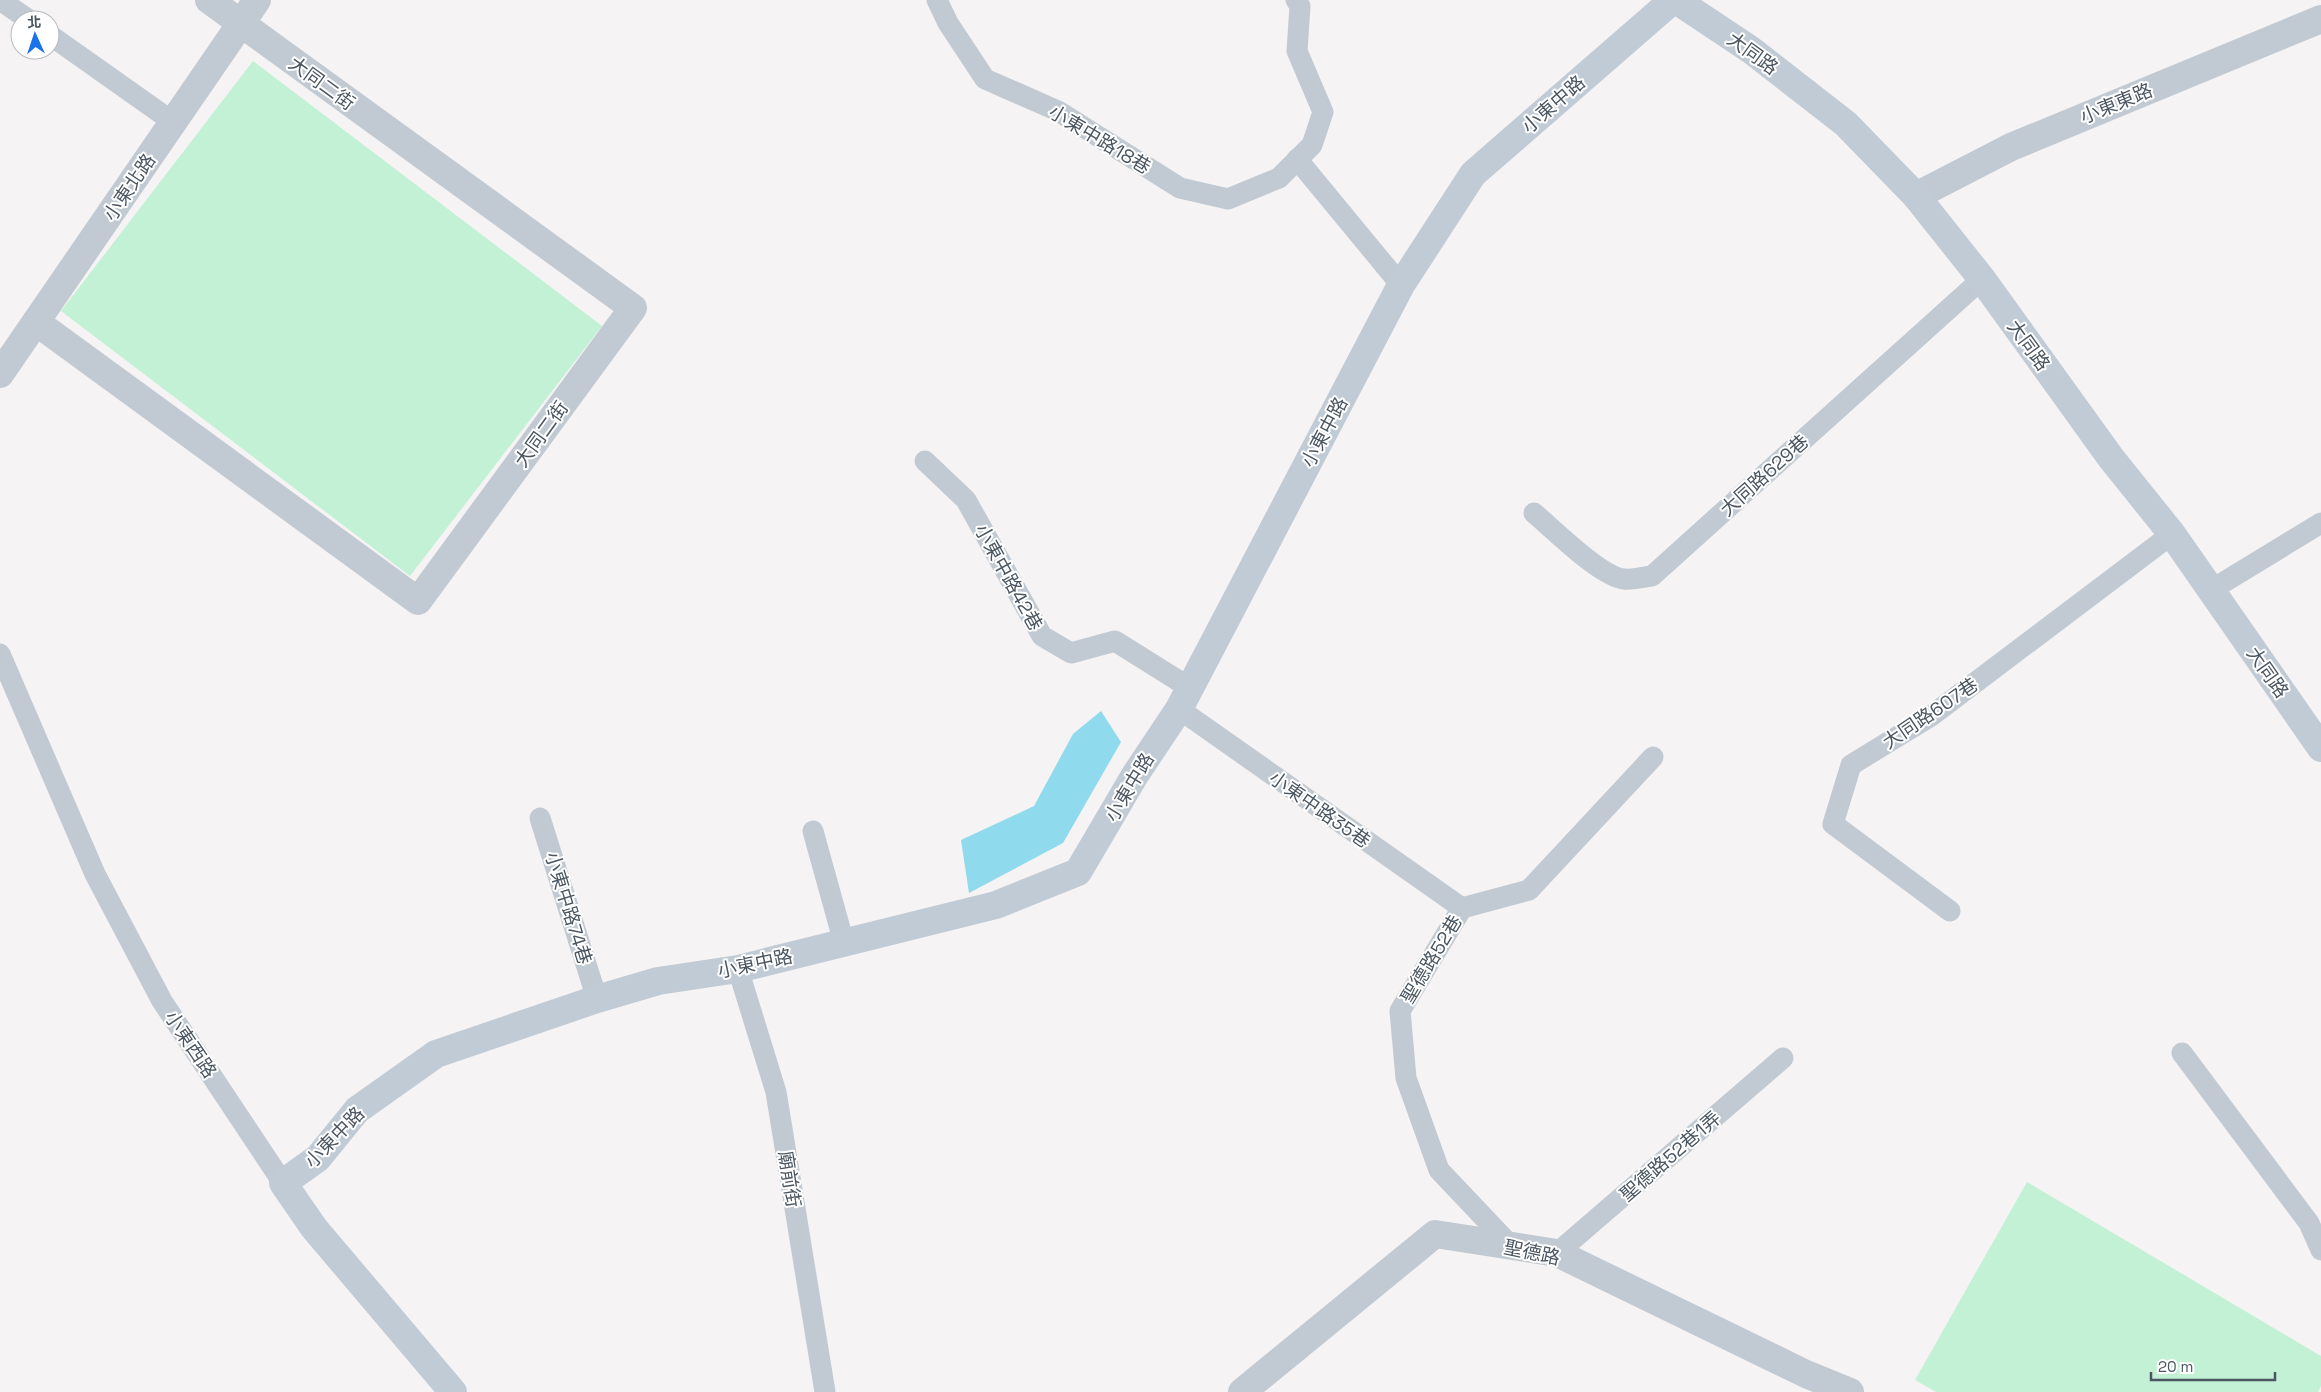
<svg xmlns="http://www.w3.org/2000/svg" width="2321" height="1392" viewBox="0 0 2321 1392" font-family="'Space Grotesk','Noto Sans TC',sans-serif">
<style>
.green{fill:#c3f1d5}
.water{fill:#90daee}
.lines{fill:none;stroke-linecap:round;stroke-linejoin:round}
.lane{stroke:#c1cad2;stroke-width:21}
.street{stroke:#c1cad2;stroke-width:28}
.secondary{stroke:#c1cbd6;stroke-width:28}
.labels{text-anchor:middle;stroke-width:4;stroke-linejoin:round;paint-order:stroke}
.street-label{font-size:19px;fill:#4a5661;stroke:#fff}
</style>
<rect width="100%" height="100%" fill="#f5f3f3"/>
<g class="green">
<path d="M253,61L602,326L410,576L61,311Z"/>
<path d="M2027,1182L2321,1356V1386L2318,1392H1936L1915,1380Z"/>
</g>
<path class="water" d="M1101,711L1121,742L1063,843L969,893L961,840L1034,806L1073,734Z"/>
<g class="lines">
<g class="lane">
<path d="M0,0L29,20"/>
<path d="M937,0L948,23L985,79L1058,111L1180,188L1228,199L1279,178L1312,145L1323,112L1297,51L1300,6L1296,0"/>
<path d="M50,35L173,122"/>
<path d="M1297,159L1401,285"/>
<path d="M925,461L966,500L1042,636L1071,653L1115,641L1190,688"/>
<path d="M1534,513C1553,529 1601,577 1624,579C1633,580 1643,577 1652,576L1982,279"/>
<path d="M2211,590L2321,523"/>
<path d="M0,654L95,874L162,1001L283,1183"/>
<path d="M1179,709L1462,908"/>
<path d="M540,818L597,999"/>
<path d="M813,831L844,943"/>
<path d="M1462,908L1400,1011L1406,1078L1439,1170L1511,1246"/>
<path d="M1462,908L1529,890L1653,757"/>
<path d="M1950,911L1833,824L1851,765L1931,716L2172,534"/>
<path d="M738,969L776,1092L825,1392"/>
<path d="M2182,1053L2309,1223L2321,1250"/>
<path d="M1557,1253L1783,1058"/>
</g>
<g class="street">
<path d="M1916,196L2011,147L2321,19"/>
<path d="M36,322L418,601L633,308L209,0"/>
<path d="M0,374L257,0"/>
<path d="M1242,1392L1435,1234L1557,1253L1806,1374L1850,1392"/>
</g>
<g class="secondary">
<path d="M1676,0L1751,50L1846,124L1916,196L1982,279L2111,458L2172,534L2321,748"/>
<path d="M453,1392L314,1228L283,1183L318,1158L357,1110L436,1054L597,999L658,981L738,969L996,905L1078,872L1135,775L1179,709L1401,285L1473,174L1673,0"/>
</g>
</g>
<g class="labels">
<g class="street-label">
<text transform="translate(1753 53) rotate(36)" y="7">大同路</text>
<text transform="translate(322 83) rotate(36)" y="7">大同二街</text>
<text transform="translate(2116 103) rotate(-22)" y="7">小東東路</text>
<text transform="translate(1553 104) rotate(-41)" y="7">小東中路</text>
<text transform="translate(1100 139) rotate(31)" y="7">小東中路18巷</text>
<text transform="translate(129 187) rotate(-56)" y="7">小東北路</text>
<text transform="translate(2029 345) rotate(54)" y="7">大同路</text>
<text transform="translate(1324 432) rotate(-62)" y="7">小東中路</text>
<text transform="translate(541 434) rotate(-54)" y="7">大同二街</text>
<text transform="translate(1764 475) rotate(-42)" y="7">大同路629巷</text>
<text transform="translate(1009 577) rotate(61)" y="7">小東中路42巷</text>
<text transform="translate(2268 672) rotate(55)" y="7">大同路</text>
<text transform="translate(1930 713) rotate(-34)" y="7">大同路607巷</text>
<text transform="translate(1129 787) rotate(-59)" y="7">小東中路</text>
<text transform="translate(1320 809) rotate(35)" y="7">小東中路35巷</text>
<text transform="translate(569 908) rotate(73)" y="7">小東中路74巷</text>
<text transform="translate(1431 959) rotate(-59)" y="7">聖德路52巷</text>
<text transform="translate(755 963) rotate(-12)" y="7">小東中路</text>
<text transform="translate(191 1044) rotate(56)" y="7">小東西路</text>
<text transform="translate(334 1137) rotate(-46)" y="7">小東中路</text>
<text transform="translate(1670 1156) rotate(-41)" y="7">聖德路52巷1弄</text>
<text transform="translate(790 1179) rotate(81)" y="7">廟前街</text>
<text transform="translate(1532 1252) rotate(12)" y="7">聖德路</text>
</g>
</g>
<g transform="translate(35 35) rotate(357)"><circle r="24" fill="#ffffff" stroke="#b7bbc0"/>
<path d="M0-4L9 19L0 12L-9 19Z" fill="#1a73e8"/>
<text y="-8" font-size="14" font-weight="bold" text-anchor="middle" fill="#4a5661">北</text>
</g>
<path d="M2151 1372v8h124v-8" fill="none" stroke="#4a5661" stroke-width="2.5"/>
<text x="2158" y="1372" font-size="15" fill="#4a5661" stroke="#ffffff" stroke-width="4" paint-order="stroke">20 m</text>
</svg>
